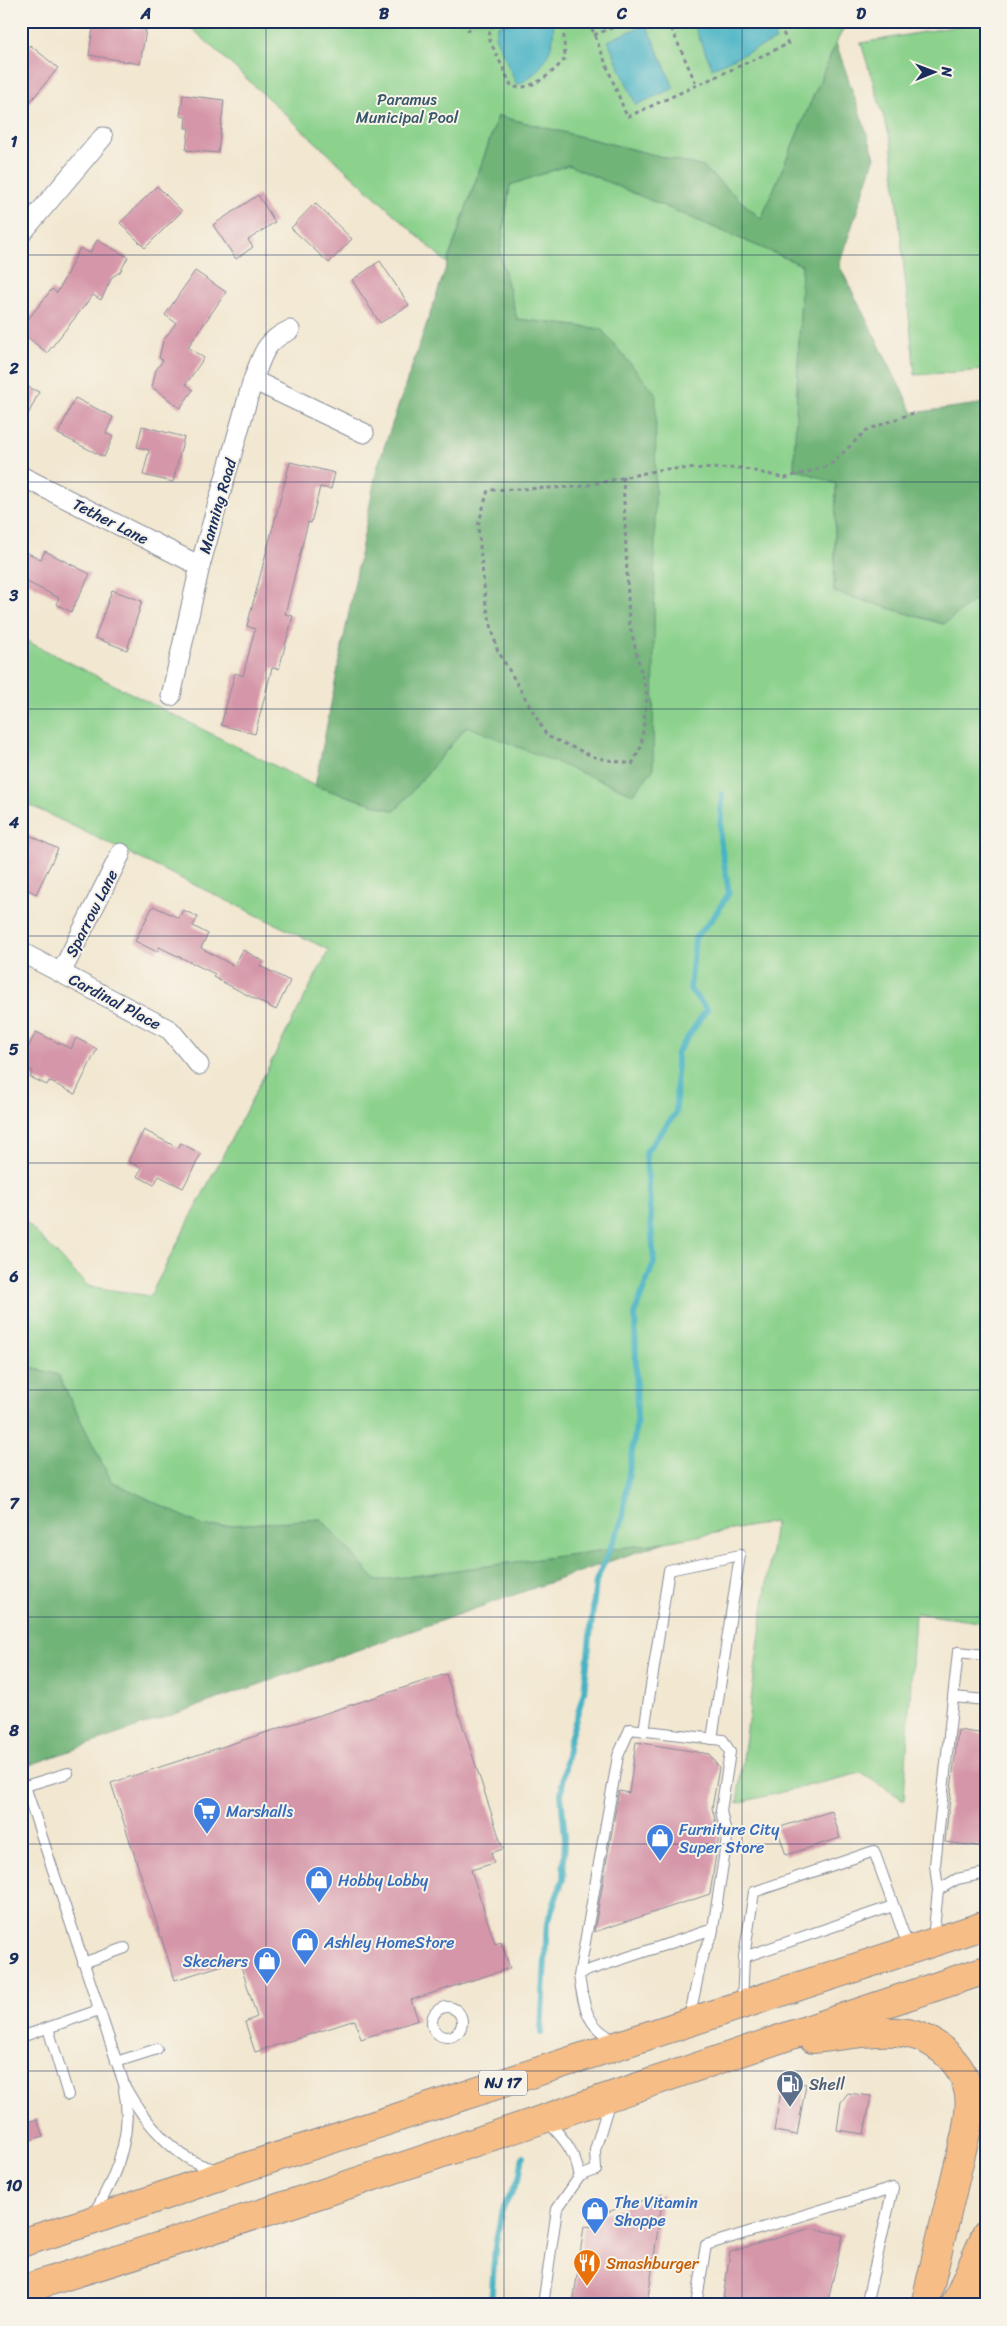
<svg xmlns="http://www.w3.org/2000/svg" width="1007" height="2326" viewBox="0 0 1007 2326" font-family="Sriracha,sans-serif">
<style>
.green{fill:#8cd28d;stroke:#548076}
.forest{fill:#71b478;stroke:#46726b}
.water{fill:#47b3c4;stroke:#317191}
.lines{fill:none;stroke-linecap:round;stroke-linejoin:round}
.stream{stroke:#47b3c4;stroke-width:6}
.building{fill:#d596a9}
.lane-casing{stroke:#868b97;stroke-width:12}
.street-casing{stroke:#868b97;stroke-width:21}
.highway-casing{stroke:#868b97;stroke-width:30}
.path{stroke:#868b97;stroke-width:3;stroke-dasharray:4 4;stroke-linecap:butt}
.lane{stroke:#fff;stroke-width:10}
.street{stroke:#fff;stroke-width:19}
.highway{stroke:#f6be86;stroke-width:28}
.grid{fill:none;stroke:#1b2f5e;stroke-width:1;stroke-opacity:0.55}
.labels{text-anchor:middle;stroke-width:4;stroke-linejoin:round;paint-order:stroke}
.shield{fill:#f7f3e8;stroke:#5d6a87;stroke-width:1}
.shield-label{font-size:15px;font-weight:bold;fill:#1b2f5e}
.park-label{font-size:16px;fill:#37586a;stroke:#f7f3e8}
.street-label{font-size:16px;fill:#1b2f5e;stroke:#f7f3e8}
.shop-label{font-size:16px;fill:#366cbe;stroke:#f7f3e8;text-anchor:start}
.service-label{font-size:16px;fill:#4e5e75;stroke:#f7f3e8;text-anchor:start}
.food-label{font-size:16px;fill:#c56008;stroke:#f7f3e8;text-anchor:start}
.neatline{fill:none;stroke:#1b2f5e;stroke-width:2}
.grid-label{font-size:16px;text-anchor:middle;font-weight:bold;fill:#1b2f5e}
</style>
<rect width="100%" height="100%" fill="#f7f3e8"/>
<filter id="ink" filterUnits="userSpaceOnUse"><feTurbulence type="fractalNoise" baseFrequency=".02" numOctaves="2"/><feDisplacementMap in="SourceGraphic" scale="10" xChannelSelector="R" yChannelSelector="G"/><feConvolveMatrix kernelMatrix="1 2 1 2 8 2 1 2 1" color-interpolation-filters="sRGB"/></filter>
<filter id="wash" filterUnits="userSpaceOnUse"><feTurbulence type="fractalNoise" baseFrequency=".0096" numOctaves="4" result="noise"/><feDisplacementMap in="SourceGraphic" scale="20" xChannelSelector="R" yChannelSelector="G"/><feGaussianBlur stdDeviation="1.12" result="paint"/><feColorMatrix in="noise" values="0 0 0 0 0 0 0 0 0 0 0 0 0 0 0 0 0 1.4 0 .05"/><feComposite in="paint" operator="in"/></filter>
<g filter="url(#wash)">
<rect width="100%" height="100%" fill="#f2e7d0"/>
<g class="green">
<path d="M184,21H847L836,43L761,219L703,167L498,116L447,263Z"/>
<path d="M986,21V370L915,375L891,141L861,43Z"/>
<path d="M568,165L802,265L794,468L836,483L834,592L943,624L986,591V1623L915,1613L904,1800L861,1773L737,1803L775,1522L665,1542L376,1581L321,1519L205,1527L111,1481L58,1375L21,1364V1217L88,1286L150,1296L329,950L21,801V638L315,786L395,811L467,726L633,793L601,329L517,319L500,254L510,185Z"/>
</g>
<g class="forest">
<path d="M836,43L875,157L839,265L913,413L986,403V591L944,624L834,592L836,484L794,468L802,265L568,165L510,185L500,254L517,319L601,329L656,394L653,770L633,794L467,726L395,811L315,786L377,468L498,116L703,167L761,219Z"/>
<path d="M21,1364L58,1375L111,1481L205,1527L321,1519L376,1581L665,1542L21,1768Z"/>
</g>
<g class="water">
<path d="M511,21H553C557,48 541,74 517,85L495,36L498,26Z"/>
<path d="M692,21H768L776,40L712,68Z"/>
<path d="M646,24L674,88L636,105L608,41Z"/>
</g>
<g class="lines">
<g class="stream">
<path d="M541,2033L547,1923L563,1879L565,1838L561,1794L569,1742L584,1692L596,1581L622,1521L637,1419L635,1312L654,1262L646,1152L676,1113L677,1053L707,1009L690,990L695,938L713,918L729,893L720,838L722,794"/>
<path d="M22,2296L31,2305"/>
<path d="M491,2305L495,2247L502,2210L519,2179L523,2156"/>
</g>
</g>
<g id="blocks">
<g class="building">
<path d="M94,21L146,30L140,64L89,55Z"/>
<path d="M30,45L58,68L21,113V56Z"/>
<path d="M183,95L224,100L218,153L186,150L189,128H185L186,117L180,116Z"/>
<path d="M157,186L182,211L145,248L120,223Z"/>
<path d="M258,195L275,222L248,240L253,247L236,259L213,225Z"/>
<path d="M315,203L352,239L329,263L291,228Z"/>
<path d="M97,240L128,257L120,272L112,277L101,300L93,295L47,353L21,332V328L52,289L57,293L80,248L90,253Z"/>
<path d="M380,261L409,305L380,323L352,280Z"/>
<path d="M195,271L226,292L188,347L204,358L186,384L193,390L180,408L152,387L156,370L163,360L159,358L163,341L176,323L165,315Z"/>
<path d="M21,384L39,392L21,429Z"/>
<path d="M75,398L113,417L106,433L113,437L104,457L58,434Z"/>
<path d="M142,426L184,437L173,482L143,475L149,450L137,447Z"/>
<path d="M290,462L335,473L331,489L320,487L311,523L308,522L285,614L293,616L279,669L272,668L255,734L221,725L235,673L243,676L255,629L247,626Z"/>
<path d="M21,550L41,559L45,551L90,574L71,612L56,604L59,598L21,579Z"/>
<path d="M112,590L142,601L127,650L95,638Z"/>
<path d="M21,831L58,849L36,894L21,886Z"/>
<path d="M153,906L179,918L183,910L198,917L193,926L208,934L201,948L234,966L243,950L263,961L260,966L290,981L276,1010L213,977L215,974L159,947L157,952L135,941Z"/>
<path d="M36,1032L71,1049L76,1038L97,1049L75,1094L49,1081L47,1085L30,1077L33,1071L21,1066V1061Z"/>
<path d="M144,1130L178,1148L181,1143L201,1154L183,1188L159,1176L154,1185L137,1176L142,1168L128,1161Z"/>
<path d="M446,1674L503,1849L491,1853L494,1863L471,1870L495,1944L501,1942L510,1968L411,2000L418,2020L361,2039L355,2020L255,2052L245,2022L257,2017L239,1960L175,1980L111,1783Z"/>
<path d="M958,1730L986,1734V1847L945,1842Z"/>
<path d="M636,1742L709,1754L719,1768L712,1808L719,1835L710,1894L594,1932L619,1791L629,1793Z"/>
<path d="M832,1811L840,1838L786,1855L777,1828Z"/>
<path d="M783,2080L806,2084L797,2135L774,2131Z"/>
<path d="M848,2093L871,2096L864,2134L837,2130L841,2102Z"/>
<path d="M37,2119L43,2136L21,2143V2125Z"/>
<path d="M663,2194L647,2305H573L584,2226L594,2227L595,2216Z"/>
<path d="M811,2228L843,2235L827,2305H722L730,2252Z"/>
</g>
</g>
</g>
<g filter="url(#ink)">
<use href="#blocks" fill-opacity="0" stroke="#868b97" stroke-width="1"/>
<g class="lines">
<defs>
<g id="lane">
<path d="M953,1697L986,1700"/>
<path d="M644,1731L669,1570L740,1555L712,1739"/>
<path d="M68,1773L25,1786L125,2087C142,2118 180,2167 219,2169"/>
<path d="M938,1890L935,1865L958,1652L986,1655"/>
<path d="M933,1939L938,1890L957,1879L986,1873"/>
<path d="M744,1957L893,1906"/>
<path d="M83,1963L125,1948"/>
<path d="M580,1973L713,1929"/>
<path d="M742,2003L744,1957L754,1892L874,1851L909,1949"/>
<circle cx="447" cy="2022" r="15"/>
<path d="M48,2028L68,2095"/>
<path d="M21,2037L99,2010"/>
<path d="M617,2041C586,2028 584,2006 579,1976L618,1756L630,1729L723,1740L730,1752L721,1811L727,1838L712,1935L702,1957L689,2020"/>
<path d="M116,2062L157,2049"/>
<path d="M547,2121C566,2141 573,2149 580,2176"/>
<path d="M94,2213C116,2177 134,2134 124,2090"/>
<path d="M543,2305L557,2209L580,2176L596,2170L595,2150L610,2100"/>
<path d="M696,2305L706,2245L893,2188L866,2305"/>
</g>
<g id="street">
<path d="M21,234L103,137"/>
<path d="M253,380L364,433"/>
<path d="M21,476L200,566"/>
<path d="M171,696L200,566L253,380C263,354 264,342 290,330"/>
<path d="M21,952L170,1030L199,1065"/>
<path d="M61,973L121,853"/>
</g>
<g id="highway">
<path d="M813,2039C840,2036 870,2030 897,2032C931,2034 964,2060 969,2095C971,2108 968,2120 966,2133L925,2305"/>
<path d="M21,2243L88,2222L237,2170L986,1925"/>
<path d="M21,2290C345,2190 664,2076 986,1970"/>
<path d="M955,2305L986,2234"/>
<path d="M977,2305L986,2285"/>
</g>
</defs>
<use href="#lane" class="lane-casing"/>
<use href="#street" class="street-casing"/>
<use href="#highway" class="highway-casing"/>
<g class="path">
<path d="M501,21L494,24L488,37L512,87C534,90 551,74 565,59L563,21"/>
<path d="M589,21L627,117L788,44L778,21"/>
<path d="M668,21L697,86"/>
<path d="M467,31L482,21"/>
<path d="M594,35L629,21"/>
<path d="M623,477L629,622L647,696L641,747L632,764L597,758L547,736L497,649L486,605L478,526L488,490L579,487L664,469L741,468L785,478L829,466L867,430L913,413"/>
</g>
<use href="#lane" class="lane"/>
<use href="#street" class="street"/>
<use href="#highway" class="highway"/>
</g>
</g>
<path class="grid" d="M266,21V2305M504,21V2305M742,21V2305M21,255H986M21,482H986M21,709H986M21,936H986M21,1163H986M21,1390H986M21,1617H986M21,1844H986M21,2071H986"/>
<defs>
<symbol id="supermarket-pin" viewBox="-11 -11 22 30"><path d="M0 17L-7.5 6A9.5 9.5 0 1 1 7.5 6Z" fill="#3f7fe0" stroke="#f7f3e8"/><path d="M-6-5.5h2.5l.6 2H6L4.5 2H-2.5L-4.4-4H-6ZM-1.5 3.2a1.3 1.3 0 1 0 .1 0ZM3 3.2a1.3 1.3 0 1 0 .1 0Z" fill="#fff"/></symbol>
<symbol id="shop-pin" viewBox="-11 -11 22 30"><path d="M0 17L-7.5 6A9.5 9.5 0 1 1 7.5 6Z" fill="#3f7fe0" stroke="#f7f3e8"/><path d="M-5-2.5h2.3a2.7 3.5 0 0 1 5.4 0H5L5.5 6h-11ZM-1.5-2.5h3a1.5 2.3 0 0 0-3 0Z" fill="#fff"/></symbol>
<symbol id="fuel-pin" viewBox="-11 -11 22 30"><path d="M0 17L-7.5 6A9.5 9.5 0 1 1 7.5 6Z" fill="#5c6f8a" stroke="#f7f3e8"/><path d="M-5.5-6h7V0h2V4h1.3V-2.5L3-4.5l.8-.8L6-3V5H2.5V1h-1V6h-7ZM-4.2-4.7v3.2H.2V-4.7Z" fill="#fff"/></symbol>
<symbol id="restaurant-pin" viewBox="-11 -11 22 30"><path d="M0 17L-7.5 6A9.5 9.5 0 1 1 7.5 6Z" fill="#e8710a" stroke="#f7f3e8"/><path d="M-5-6h1v4h1v-4h1v4h1v-4h1v5L-1.5 .5V6h-2V.5L-5-1ZM5-6V6H3V1.5H1.5Q1.5-4 5-6Z" fill="#fff"/></symbol>
</defs>
<g fill-rule="evenodd">
<use href="#supermarket-pin" x="191" y="1795" width="32" height="43"/>
<use href="#shop-pin" x="644" y="1822" width="32" height="43"/>
<use href="#shop-pin" x="303" y="1864" width="32" height="43"/>
<use href="#shop-pin" x="289" y="1926" width="32" height="43"/>
<use href="#shop-pin" x="251" y="1945" width="32" height="43"/>
<use href="#fuel-pin" x="774" y="2068" width="32" height="43"/>
<use href="#shop-pin" x="579" y="2195" width="32" height="43"/>
<use href="#restaurant-pin" x="571" y="2247" width="32" height="43"/>
</g>
<g class="labels">
<rect class="shield" x="479" y="2070.5" width="48" height="25" rx="4"/>
<g class="shield-label">
<text x="503" y="2088">NJ 17</text>
</g>
<g class="park-label">
<text x="407" y="105">Paramus<tspan x="407" dy="18">Municipal Pool</tspan></text>
</g>
<g class="street-label">
<text transform="translate(217 506) rotate(-74)" y="6">Manning Road</text>
<text transform="translate(111 521) rotate(27)" y="6">Tether Lane</text>
<text transform="translate(91 913) rotate(-63)" y="6">Sparrow Lane</text>
<text transform="translate(115 1001) rotate(28)" y="6">Cardinal Place</text>
</g>
<g class="shop-label">
<text x="226" y="1817">Marshalls</text>
<text x="679" y="1835">Furniture City<tspan x="679" dy="18">Super Store</tspan></text>
<text x="338" y="1886">Hobby Lobby</text>
<text x="324" y="1948">Ashley HomeStore</text>
<text x="248" y="1967" text-anchor="end">Skechers</text>
<text x="614" y="2208">The Vitamin<tspan x="614" dy="18">Shoppe</tspan></text>
</g>
<g class="service-label">
<text x="809" y="2090">Shell</text>
</g>
<g class="food-label">
<text x="606" y="2269">Smashburger</text>
</g>
</g>
<rect width="1007" height="2326" fill="none" stroke="#f7f3e8" stroke-width="55"/>
<g transform="translate(934 72) rotate(89)" stroke="#f7f3e8" stroke-width="4" paint-order="stroke">
<path d="M0-4L9 19L0 12L-9 19Z" fill="#1b2f5e"/>
<text y="-8" font-size="14" font-weight="bold" text-anchor="middle" fill="#1b2f5e">N</text>
</g>
<rect x="28" y="28" width="952" height="2270" class="neatline"/>
<g class="grid-label">
<text x="146" y="19">A</text>
<text x="384" y="19">B</text>
<text x="622" y="19">C</text>
<text x="861" y="19">D</text>
<text x="14" y="147">1</text>
<text x="14" y="374">2</text>
<text x="14" y="601">3</text>
<text x="14" y="828">4</text>
<text x="14" y="1055">5</text>
<text x="14" y="1282">6</text>
<text x="14" y="1509">7</text>
<text x="14" y="1736">8</text>
<text x="14" y="1964">9</text>
<text x="14" y="2191">10</text>
</g>
</svg>
